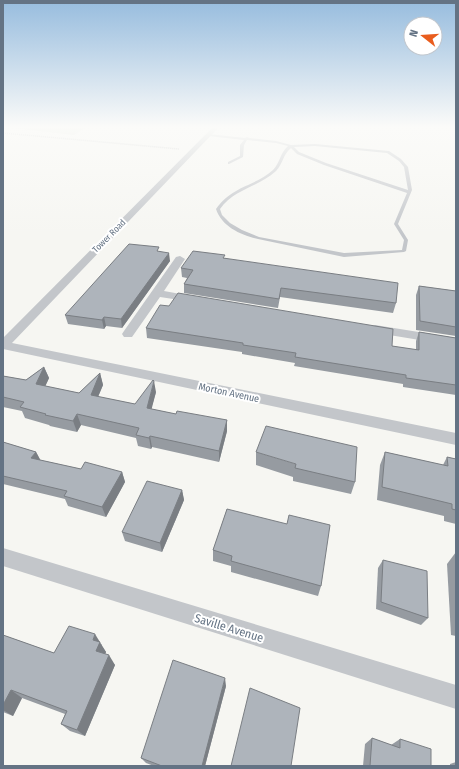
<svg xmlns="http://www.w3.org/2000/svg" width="459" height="769" viewBox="0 0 459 769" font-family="'Fira Sans Condensed',sans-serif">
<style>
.green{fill:#d6ddd3}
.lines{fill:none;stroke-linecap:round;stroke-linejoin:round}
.path{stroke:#bdbfc1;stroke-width:1.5;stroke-dasharray:1 1;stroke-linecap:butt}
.service{fill:#c3c6ca;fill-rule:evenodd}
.minor{fill:#c3c6ca;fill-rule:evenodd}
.wall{fill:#969ba1}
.shaded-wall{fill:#7a7e83}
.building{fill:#aeb4bb;stroke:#7a7e83}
.labels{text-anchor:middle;stroke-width:4;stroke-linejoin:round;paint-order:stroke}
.far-street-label{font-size:9px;fill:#647384;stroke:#fff}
.street-label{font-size:10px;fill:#647384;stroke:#fff}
.near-street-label{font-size:12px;fill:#647384;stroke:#fff}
</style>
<rect width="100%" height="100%" fill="#f6f6f2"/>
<path class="green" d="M3,127H87L74,135Z"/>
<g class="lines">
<path class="path" d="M3,133L179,149"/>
<path class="service" d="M208,134L245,138L247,137L249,138L276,141L291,145L315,144L389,151L401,159L408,167L412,190L398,224L408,240L406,251L404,252L344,257L258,239C241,235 222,227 216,209C233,185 254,187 273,170C280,163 280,153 288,146L276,143L247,140L244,145L243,157L229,164H228V162L240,156V145L244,140L209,136ZM315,146L387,153L399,161L404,167L408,190L326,163L299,152L294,147ZM291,148L297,154L324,165L407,193L394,224L404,240L402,250L344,253L259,237L242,230L230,223L222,215L220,209C235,188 259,187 276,171C283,164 283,154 291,148Z"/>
<g class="minor">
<path d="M213,127H219L12,343L456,433V445L3,349V338Z"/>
<path d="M180,256L185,259L164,291L197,297L199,299L197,301L193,302L160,297L132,337H124L122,334L124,331L176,257Z"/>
<path d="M375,325L456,338V346L371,332L369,329Z"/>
<path d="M3,548L456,685V709L3,566Z"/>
</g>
</g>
<g class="wall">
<path d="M160,251L170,261L122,328L106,326L104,329L68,324L65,315Z"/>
<path d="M225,258L396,303L393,313L280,297L278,308L184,293V284L187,278L182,277L181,268Z"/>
<path d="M419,286L456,291V336L416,330V295Z"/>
<path d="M146,328L392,346L416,350V341L419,332L456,338V395L403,387V384L294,366L295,363L242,354V352L147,338Z"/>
<path d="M44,367L49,378L45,386L79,393L100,373L103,385L98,397L135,404L156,392L151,409L176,414L227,420V431L219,462L152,447L151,449L138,446L136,438L81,425L77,432L50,426L49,425L25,418L22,411L3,407V376L26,380Z"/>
<path d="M3,442L36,452L40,460L81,469L122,472L125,482L106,517L68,506L65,499L3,484Z"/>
<path d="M256,452L355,482L351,494L293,481V477L256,465Z"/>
<path d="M385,452L443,465L447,457L456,459V524L444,521V516L377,500L380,465Z"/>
<path d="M182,490L184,500L162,552L125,541L122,532Z"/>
<path d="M227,509L321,586L318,596L231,572V566L213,561V550Z"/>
<path d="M456,552V636L451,635L447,564Z"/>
<path d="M383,560L428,618L421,625L376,609L378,568Z"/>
<path d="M3,635L54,653L102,644L101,645L106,652L105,654L115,665L85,736L70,731L61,724L65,714L22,698L13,716L3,712Z"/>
<path d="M226,686L205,766H154L146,763L141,758Z"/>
<path d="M372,738L391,745L400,739L431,766H363L365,744Z"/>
<path d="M456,762V766H450V764Z"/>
</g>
<g class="shaded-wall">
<path d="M169,253L170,261L122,328L121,319Z"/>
<path d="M104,317L106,326L104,329L102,320Z"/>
<path d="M44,367L49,378L41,396L36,384Z"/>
<path d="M100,373L103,385L94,406L91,395Z"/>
<path d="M154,381L156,392L149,419L147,408Z"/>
<path d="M77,414L81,425L77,432L73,421Z"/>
<path d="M227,420V431L219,462V451Z"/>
<path d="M150,436L152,447L151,449L149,438Z"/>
<path d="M36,452L41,461L31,458Z"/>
<path d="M122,472L125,482L106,517L102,507Z"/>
<path d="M182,490L184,500L162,552L160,543Z"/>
<path d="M95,634L106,652L102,661L96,651L93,640Z"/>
<path d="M109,655L115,665L85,736L77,730Z"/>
<path d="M225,678L226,686L205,766H202Z"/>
<path d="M11,690L22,698L13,716L3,710V705Z"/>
</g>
<g class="building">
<path d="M129,244L159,247L157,251L169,253L121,319L104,317L102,320L65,315Z"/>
<path d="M193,251L225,255L223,258L398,283L396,303L281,288L279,299L184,284L193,270L181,268Z"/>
<path d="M419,286L456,291V327L420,321Z"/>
<path d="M178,293L393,329L392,346L419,350V332L456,338V385L406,378V375L295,357L296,353L243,345V343L146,328L160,305L169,306Z"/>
<path d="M44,367L36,384L79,393L100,373L91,395L135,404L153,380L154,381L147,408L176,414L177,411L227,420L219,451L150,436L149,438L136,435L139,428L77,414L73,421L45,415L46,414L20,407L24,402L3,397V376L26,380Z"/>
<path d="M266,426L357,447L355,482L295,468L296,464L256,452Z"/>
<path d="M3,442L36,452L31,458L81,469L85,462L122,472L102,507L64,496L67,491L3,476Z"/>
<path d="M385,452L448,466L447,457L456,459V510L452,509V504L382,487Z"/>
<path d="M147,481L182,490L160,543L122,532Z"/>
<path d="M227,509L287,524L289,515L330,525L321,586L231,561L232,556L213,550Z"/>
<path d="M383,560L427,571L428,618L381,602Z"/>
<path d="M69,626L95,634L93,640L100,642L96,651L109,655L77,730L61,724L67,711L11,690L3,705V635L54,653Z"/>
<path d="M173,660L225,678L202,766H162L141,758Z"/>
<path d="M250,688L300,708L291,766H231Z"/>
<path d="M372,738L400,748V739L431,749V766H370Z"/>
</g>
<linearGradient id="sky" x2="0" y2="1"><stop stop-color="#97bcde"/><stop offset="0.54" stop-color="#fbfbf9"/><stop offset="1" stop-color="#fbfbf9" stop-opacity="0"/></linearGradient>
<rect width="459" height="235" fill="url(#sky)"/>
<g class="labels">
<g class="far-street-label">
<text transform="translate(109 236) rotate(-45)" y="3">Tower Road</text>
</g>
<g class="street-label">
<text transform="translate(229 392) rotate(12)" y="4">Morton Avenue</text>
</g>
<g class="near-street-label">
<text transform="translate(229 628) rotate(17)" y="4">Saville Avenue</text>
</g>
</g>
<rect width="459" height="769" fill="none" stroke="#647384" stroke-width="8"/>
<g transform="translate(423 36) rotate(287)"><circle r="19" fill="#ffffff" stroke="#c1c7ce"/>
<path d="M0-3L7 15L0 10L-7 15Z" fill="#e95d1e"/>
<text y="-6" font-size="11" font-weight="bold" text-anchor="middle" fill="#647384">N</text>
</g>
</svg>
